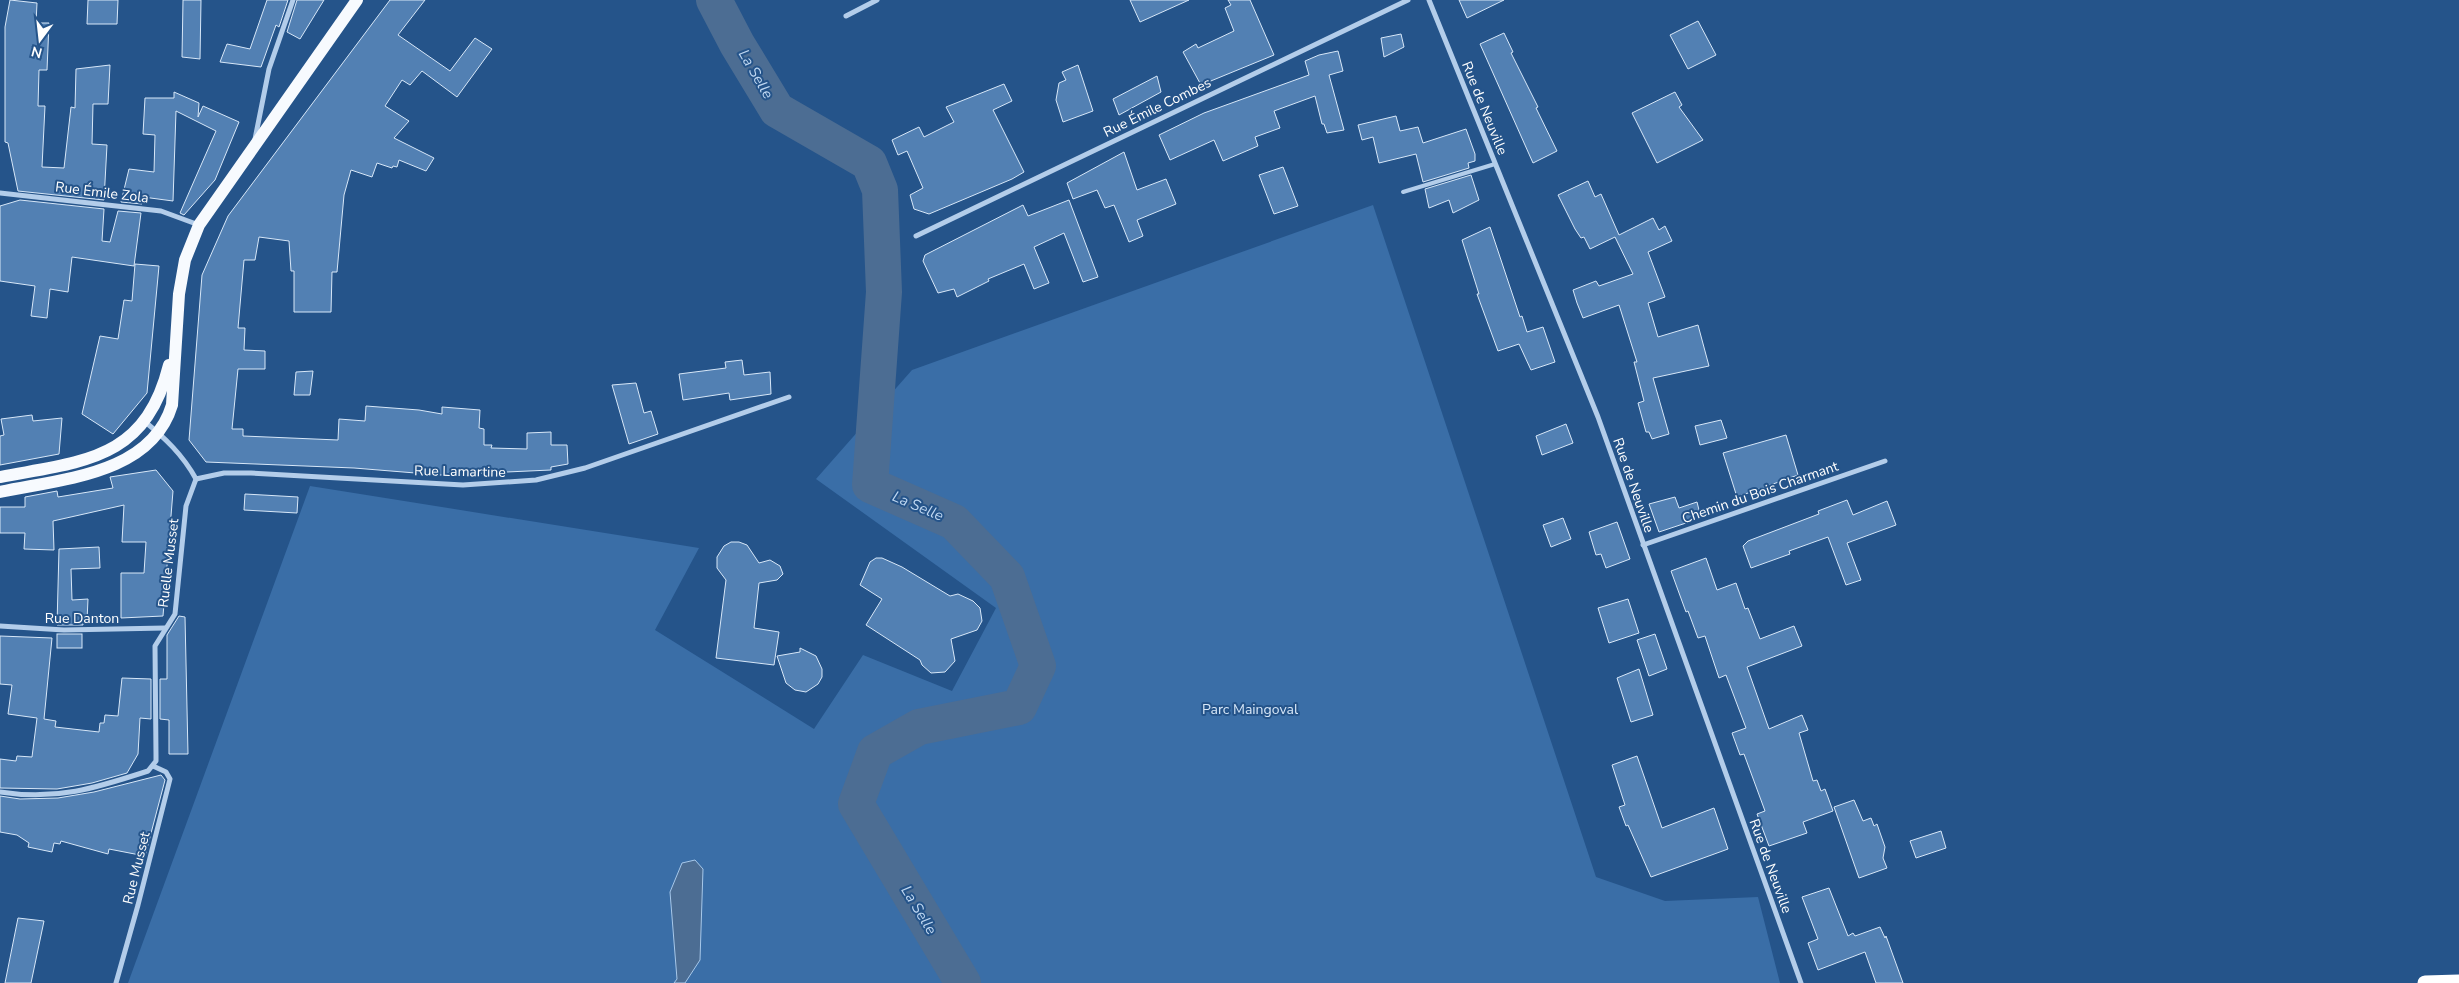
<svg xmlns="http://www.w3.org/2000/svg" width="2459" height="983" viewBox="0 0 2459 983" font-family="'Nunito Sans',sans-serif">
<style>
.green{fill:#3a6ea7}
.water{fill:#4c6d93;stroke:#a7c8ea}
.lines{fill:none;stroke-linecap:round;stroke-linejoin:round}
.river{stroke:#4c6d93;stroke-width:36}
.building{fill:#5280b3;stroke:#d7e7f8}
.lane{stroke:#b3cdea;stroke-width:4}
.street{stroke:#b3cdea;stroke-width:5}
.primary{stroke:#f7fafe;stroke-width:12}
.highway{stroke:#fff;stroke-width:15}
.labels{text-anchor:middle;stroke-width:4;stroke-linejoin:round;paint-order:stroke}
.street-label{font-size:14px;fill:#fff;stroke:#25548a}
.park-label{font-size:14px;fill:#d7e7f8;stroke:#25548a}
.water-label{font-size:15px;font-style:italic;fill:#bfd7f1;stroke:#25548a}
</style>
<rect width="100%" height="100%" fill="#25548a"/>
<path class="green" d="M1373,205L1596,877L1665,901L1758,897L1780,983H128L310,486L699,548L655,630L814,729L863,655L952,691L996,608L816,479L912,370Z"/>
<path class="water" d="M695,860L703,869L700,960L685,983H674L677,979L670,892L682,863Z"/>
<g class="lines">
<path class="river" d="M714,0L737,44L777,110L869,163L880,190L884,292L870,485L954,522L1007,577L1038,666L1019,707L919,727L875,752L856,804L963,983"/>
</g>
<g class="building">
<path d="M10,0L37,3L36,23H49L47,70H39L38,106H45L42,167L64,168L71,107L75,108L76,69L110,65L108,104H93L92,144L107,145L104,200L18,191L8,143L5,142V27Z"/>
<path d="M88,0H118L117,24H87Z"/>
<path d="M183,0H201L200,59L182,57Z"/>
<path d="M267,0H288L279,27L276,25L261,67L220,62L227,44L250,49Z"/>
<path d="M297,0H324L300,39L287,32Z"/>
<path d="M390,0H425L398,35L450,71L475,38L492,49L457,97L422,71L410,85L402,80L385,106L409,121L394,138L434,158L426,171L399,160L397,167L393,166L392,168L377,163L372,177L351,170L344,195L337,272H332L331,312H294V271H291L289,241L259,237L255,260H244L238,328H245L244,350L265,351V369H238L232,429H243V436L338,440L339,419L365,421L366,406L419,410L442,414V407L480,410L479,428L484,429V445H492L491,448L527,449V433L551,432V445H567L568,464L551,467V470L440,475L354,468L206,462L189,440L202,275L228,216Z"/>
<path d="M1130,0H1189L1140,22Z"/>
<path d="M1228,0H1250L1274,55L1201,85L1183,52L1196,44L1198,48L1234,31L1225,8L1231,5Z"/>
<path d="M1459,0H1504L1467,18Z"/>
<path d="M1698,21L1716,55L1688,69L1670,35Z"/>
<path d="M1504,33L1513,52L1511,53L1538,107L1536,108L1557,151L1533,163L1480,44Z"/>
<path d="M1401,34L1404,47L1384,57L1381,38Z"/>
<path d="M1338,51L1343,71L1329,75L1344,130L1327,133L1324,124H1322L1315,96L1274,111L1280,128L1255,137L1258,146L1223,161L1214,140L1170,160L1159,135L1204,113L1309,75L1305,61L1319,55Z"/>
<path d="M1078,65L1093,111L1063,122L1056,100L1059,83L1066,80L1062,72Z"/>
<path d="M1157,76L1161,92L1119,115L1113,99Z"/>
<path d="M1004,84L1012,101L993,110L1024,172L1012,179L929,214L914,209L910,195L923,188L907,151L898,155L892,140L919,127L924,137L954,122L946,107Z"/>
<path d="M174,92L199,103L198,117L203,106L239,122L215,180L184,215L180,213L216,131L176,111L173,201L143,197L142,204L121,202L129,169L154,172L155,135L143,134L145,98H174Z"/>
<path d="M1675,92L1682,105L1679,107L1703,140L1657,163L1632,113Z"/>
<path d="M1396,116L1400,131L1418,127L1423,143L1466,129L1475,154V161L1468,163L1469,168L1423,182L1416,154L1379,163L1373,137L1362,140L1358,125Z"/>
<path d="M1124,152L1137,190L1166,179L1176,204L1137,220L1143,236L1129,242L1114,205L1105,208L1097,190L1073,199L1067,183Z"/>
<path d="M1283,167L1298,206L1274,214L1259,175Z"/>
<path d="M1471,175L1479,200L1453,213L1449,200L1429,208L1425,189Z"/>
<path d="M1588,181L1595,197L1601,194L1619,235L1653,218L1659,230L1665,226L1672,241L1648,252L1665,297L1648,303L1658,337L1698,325L1709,366L1653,378L1669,434L1652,439L1649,432H1646L1638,403L1644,401L1634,362H1637L1619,305L1583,318L1577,303L1573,290L1596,281L1599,286L1633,274L1615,237L1590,249L1584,237L1581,238L1575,229L1558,195Z"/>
<path d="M20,200L104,209L102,241L110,242L118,211L141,213L134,266L72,257L68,292L50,289L47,318L31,316L35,286L0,281V206Z"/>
<path d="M1069,200L1098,277L1083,282L1064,233L1034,247L1049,283L1034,289L1024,264L988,279L989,281L957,297L954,289L938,293L923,261L925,255L1023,205L1028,216Z"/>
<path d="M1490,227L1520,317L1522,316L1527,332L1543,327L1555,362L1531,370L1519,344L1498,351L1477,294H1479L1462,240Z"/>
<path d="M135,264L159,266L147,393L113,434L82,414L100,336L118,339L124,300L132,301Z"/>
<path d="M742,360L744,375L770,372L771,394L730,400L729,393L683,400L679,374L726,368L725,362Z"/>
<path d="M313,371L310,395H294L296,372Z"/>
<path d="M636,383L644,413L651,411L658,434L629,444L612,385Z"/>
<path d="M32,415L33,421L62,418L59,454L0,465V436L4,435L1,419Z"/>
<path d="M1721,420L1727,438L1700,445L1695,426Z"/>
<path d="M1566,424L1573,443L1542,455L1536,436Z"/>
<path d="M1786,435L1798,475L1737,497L1723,453Z"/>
<path d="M156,470L173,491L163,616L121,618V573H144L146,542H122L124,505L53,521L54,550L24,549L25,533H0V507H25V497L57,491L58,497L113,488L110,477Z"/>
<path d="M245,494L298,497L297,513L244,510Z"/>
<path d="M1675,497L1679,508L1697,502L1701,518L1659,532L1649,504Z"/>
<path d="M1847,500L1853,515L1887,501L1896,525L1847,543L1861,580L1846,585L1828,537L1789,551L1790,554L1751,568L1743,546L1748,541L1819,514L1818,511Z"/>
<path d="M1563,518L1571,539L1551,547L1543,525Z"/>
<path d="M1617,522L1630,559L1606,568L1601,554L1596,555L1589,532Z"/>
<path d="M731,542H739L747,545L759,563L770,560L780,566L783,574L777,580L759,583L754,628L779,632L774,665L716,658L726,580L717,568V557L724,546Z"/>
<path d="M99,547L100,568L71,569L72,600L88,599L87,621H83V625H57L59,549Z"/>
<path d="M876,558H882L902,567L950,596L958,594L973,601L980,608L982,621L977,630L951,639L955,661L945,672L931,673L922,665L920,660L866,625L882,599L860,585L870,562Z"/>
<path d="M1706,558L1717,590L1736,583L1745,609L1748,608L1760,639L1794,626L1802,646L1747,667L1769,729L1802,715L1808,730L1799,733L1813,781L1817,780L1821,791L1825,789L1833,811L1803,822L1807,833L1769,846L1757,814L1765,811L1744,754L1740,755L1732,733L1746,728L1726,675L1719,678L1705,636L1698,638L1688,611L1686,612L1671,571Z"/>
<path d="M1628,599L1639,633L1609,643L1598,608Z"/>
<path d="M179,616L185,617L188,754H169V720L160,719V679H167V635Z"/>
<rect x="57" y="634" width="25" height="14"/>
<path d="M1655,634L1667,669L1649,676L1637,640Z"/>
<path d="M0,636L52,638L44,719L56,721L55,727L99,732L100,723H104L105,715L118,716L122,678L151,679V719L140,718L138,754L127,773L92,783L57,789L0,788V759L16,761L17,756L32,757L37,718L8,714L12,685L0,684Z"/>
<path d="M800,648L816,656L822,669V677L818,684L806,692L795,690L786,683L777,656L800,652Z"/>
<path d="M1639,669L1653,715L1631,722L1617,678Z"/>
<path d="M1637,756L1662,828L1714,808L1728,849L1651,877L1628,825L1626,826L1619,807L1625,805L1612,765Z"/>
<path d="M161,775L165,780L145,856L109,849L108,854L61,841L60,844L54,843L52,852L28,847L29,843L17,835L0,832V796L20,799L58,798L94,792Z"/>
<path d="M1854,800L1863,821L1871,818L1874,826L1877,824L1885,847L1883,858L1887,868L1859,878L1834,807Z"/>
<path d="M1941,831L1946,848L1916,858L1910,841Z"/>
<path d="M1829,888L1848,936L1853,933L1855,936L1880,927L1885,938L1886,936L1903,983H1876L1865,952L1818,970L1808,943L1818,939L1802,897Z"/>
<path d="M18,918L44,921L31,983H5Z"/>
</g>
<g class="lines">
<path class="lane" d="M1403,192L1495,164"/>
<g class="street">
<path d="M1429,0L1598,417L1801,983"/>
<path d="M846,16L877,0"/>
<path d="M255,139L269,69L293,0"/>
<path d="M0,193L161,211L199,225"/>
<path d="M916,236L1408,0"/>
<path d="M144,421C165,438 183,455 196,479L224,473H251L463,485L536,480L585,468L789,397"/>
<path d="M1643,545L1885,461"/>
<path d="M0,626L64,630L165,628"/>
<path d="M0,792C56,801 96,788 148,771L156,761V755L155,646L175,614L186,506L196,479"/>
<path d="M116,983L138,905L170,779L166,772L153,766"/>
</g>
<g class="primary">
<path d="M0,477C83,461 145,461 169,365"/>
<path d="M0,492C60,479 151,475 172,405L179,294L185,260L199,225L357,0"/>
</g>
<path class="highway" d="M2425,983L2459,982"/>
</g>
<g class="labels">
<g class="street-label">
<text transform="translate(1157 107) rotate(-26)" y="5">Rue Émile Combes</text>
<text transform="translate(1485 108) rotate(68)" y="5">Rue de Neuville</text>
<text transform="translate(102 192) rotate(7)" y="5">Rue Émile Zola</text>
<text transform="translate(460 471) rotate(1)" y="5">Rue Lamartine</text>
<text transform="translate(1634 485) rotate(71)" y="5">Rue de Neuville</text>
<text transform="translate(1760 492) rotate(-19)" y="5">Chemin du Bois Charmant</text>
<text transform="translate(168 563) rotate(-83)" y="5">Ruelle Musset</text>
<text x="82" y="623">Rue Danton</text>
<text transform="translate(1771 866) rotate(70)" y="5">Rue de Neuville</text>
<text transform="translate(136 868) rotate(-76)" y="5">Rue Musset</text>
</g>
<g class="park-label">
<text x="1250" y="714">Parc Maingoval</text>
</g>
<g class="water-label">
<text transform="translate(756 74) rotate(60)" y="5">La Selle</text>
<text transform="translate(918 506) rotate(23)" y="5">La Selle</text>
<text transform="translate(919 910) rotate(59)" y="5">La Selle</text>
</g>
</g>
<g transform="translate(40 40) rotate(195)" stroke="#25548a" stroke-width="4" paint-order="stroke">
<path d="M0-4L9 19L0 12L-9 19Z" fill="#ffffff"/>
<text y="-8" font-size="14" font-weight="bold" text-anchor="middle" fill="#ffffff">N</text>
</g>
</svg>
